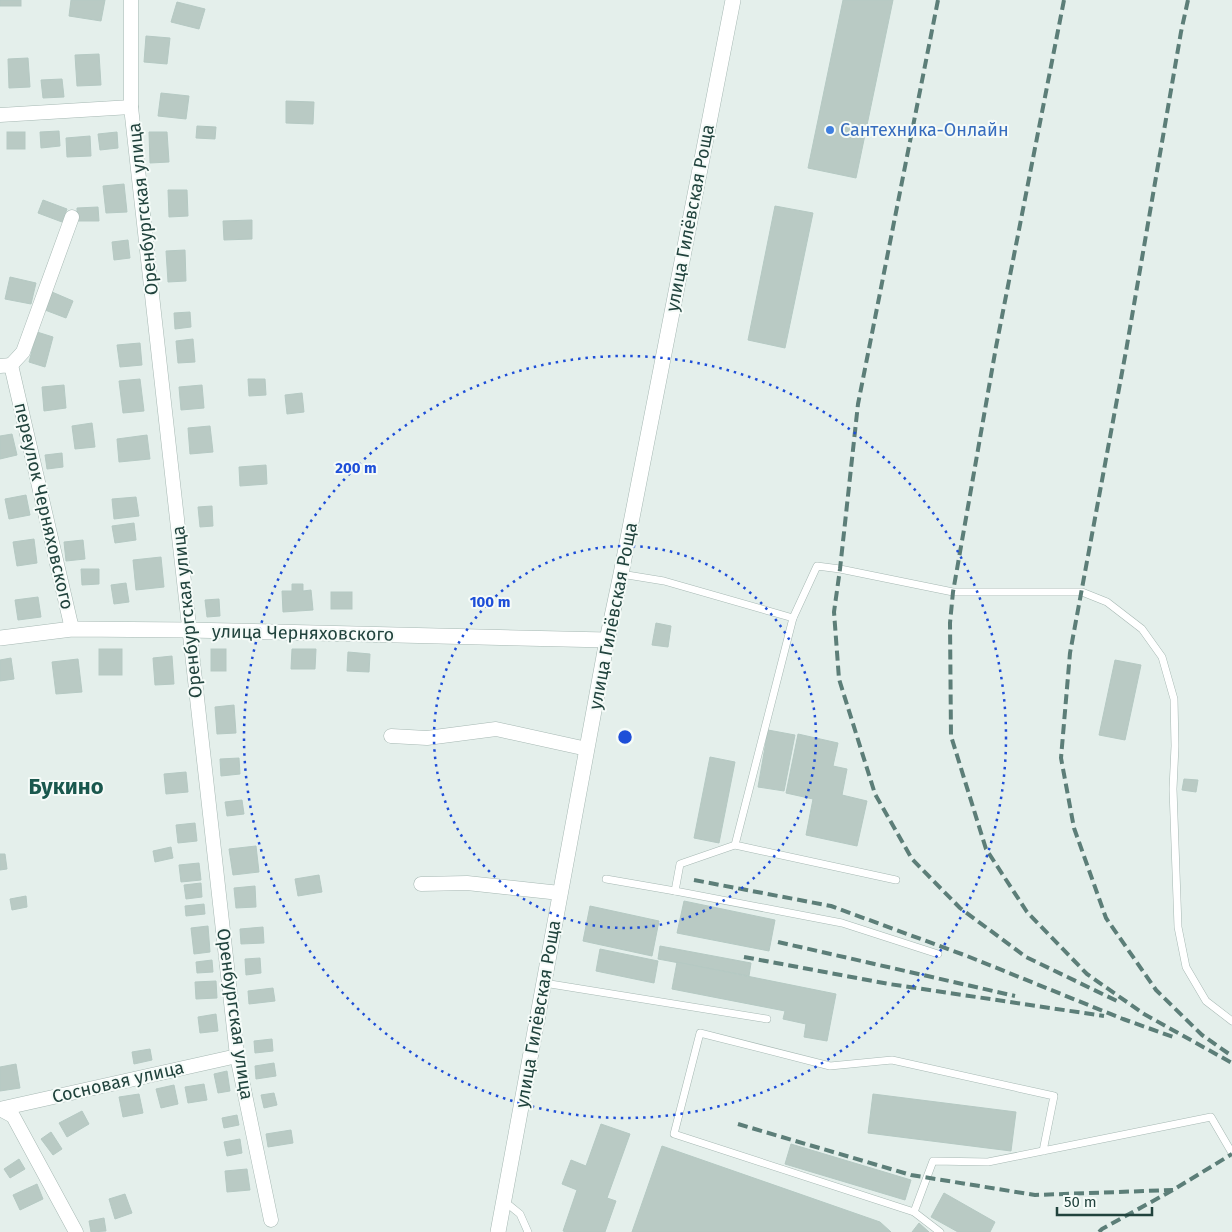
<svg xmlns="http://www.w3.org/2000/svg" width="1232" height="1232" viewBox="0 0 1232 1232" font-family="'Fira Sans',sans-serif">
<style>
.building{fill:#b9cac4;stroke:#b5c9c3}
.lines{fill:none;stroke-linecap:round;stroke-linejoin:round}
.service-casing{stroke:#a6b8b3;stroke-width:8}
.minor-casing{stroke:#a6b8b3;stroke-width:15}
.tertiary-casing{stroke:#a6b8b3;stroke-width:16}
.service{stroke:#fff;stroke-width:7}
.minor{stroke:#fff;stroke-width:14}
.tertiary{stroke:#fff;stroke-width:15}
.rail{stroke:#5c7e78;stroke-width:4;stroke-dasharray:10 5;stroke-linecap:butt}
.ring{fill:none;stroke:#1d4ed8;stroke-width:2.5;stroke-dasharray:2.5 5}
.shop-dot{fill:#3f7fe0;stroke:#f5fbf8;stroke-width:2}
.labels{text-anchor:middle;stroke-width:4;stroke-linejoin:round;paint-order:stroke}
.shop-label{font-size:18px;fill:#366cbe;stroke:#f5fbf8;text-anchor:start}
.street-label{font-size:18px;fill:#21433d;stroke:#f5fbf8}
.district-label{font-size:22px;font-weight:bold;fill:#1a584e;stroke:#f5fbf8}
.centre{fill:#1d4ed8;stroke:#f5fbf8;stroke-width:2.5}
.ring-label{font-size:15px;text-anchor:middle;font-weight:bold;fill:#1d4ed8;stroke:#f5fbf8;stroke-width:4;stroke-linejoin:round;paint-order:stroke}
</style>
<rect width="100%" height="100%" fill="#e4efeb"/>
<g class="building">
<rect x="0" y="0" width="21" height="6"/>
<path d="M71,0H105L101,21L69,16Z"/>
<path d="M843,0H893L856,178L808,168Z"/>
<path d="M177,2L205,9L199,29L171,22Z"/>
<path d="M146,36L170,38L167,64L144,62Z"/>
<path d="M99,54L101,85L77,86L75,55Z"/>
<path d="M28,58L30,87L9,88L8,59Z"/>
<path d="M62,79L64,97L43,98L41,80Z"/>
<path d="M161,93L189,96L186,119L158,116Z"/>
<path d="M286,101L314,102L313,124L286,123Z"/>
<path d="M197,126L216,127L215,139L196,138Z"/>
<path d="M59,131L60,146L41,148L40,132Z"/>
<rect x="7" y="132" width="18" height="17"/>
<path d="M117,132L118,148L100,150L98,134Z"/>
<path d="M149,132H167L169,162L150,163Z"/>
<path d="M90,136L91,156L67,157L66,138Z"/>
<path d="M124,184L127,212L106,213L103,186Z"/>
<path d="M168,190H187L188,216L169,217Z"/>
<path d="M43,200L67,209L62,222L38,213Z"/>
<path d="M775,206L813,213L785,348L748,340Z"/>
<path d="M98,207L99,221H77V208Z"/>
<path d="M252,220V239L224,240L223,221Z"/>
<path d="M128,240L130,258L114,260L112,242Z"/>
<path d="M185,250L186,281L168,282L166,251Z"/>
<path d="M10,277L36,283L31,304L5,299Z"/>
<path d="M52,292L73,301L66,318L45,310Z"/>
<path d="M190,312L191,327L175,329L174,313Z"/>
<path d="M37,332L53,337L45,367L29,362Z"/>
<path d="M193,339L195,362L178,363L176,341Z"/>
<path d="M140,343L142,365L120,367L117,345Z"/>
<path d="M140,379L144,411L123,413L119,381Z"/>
<path d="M248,379H265L266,395L249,396Z"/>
<path d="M64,385L66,408L44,411L42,387Z"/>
<path d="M202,385L204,408L181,410L179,387Z"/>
<path d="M302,393L304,412L287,414L285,395Z"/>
<path d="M92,423L95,447L75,449L72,426Z"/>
<path d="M210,426L213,452L190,454L188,428Z"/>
<path d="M12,434L17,455L0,459V436Z"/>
<path d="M147,435L150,459L119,462L117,439Z"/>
<path d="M62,453L63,467L47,469L45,455Z"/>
<path d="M266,465L267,484L240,486L239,467Z"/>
<path d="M26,495L30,515L9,519L5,499Z"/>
<path d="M136,497L139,516L114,519L112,499Z"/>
<path d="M212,506L213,526L200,527L198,507Z"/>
<path d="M134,523L136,540L115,543L112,526Z"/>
<path d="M34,539L37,563L17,566L13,542Z"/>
<path d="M83,540L85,559L66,561L64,542Z"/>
<path d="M161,557L164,587L136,590L133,560Z"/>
<path d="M81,569H99V584L82,585Z"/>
<path d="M126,583L129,602L114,604L111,585Z"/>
<path d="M292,584H303V591L311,590L313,610L283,612L282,591H292Z"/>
<rect x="331" y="592" width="21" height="17"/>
<path d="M38,597L41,617L18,620L15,600Z"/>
<path d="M219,599L220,616L207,617L205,600Z"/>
<path d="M656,623L671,626L668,647L652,645Z"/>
<rect x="99" y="649" width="23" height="26"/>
<rect x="211" y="649" width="15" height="22"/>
<path d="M292,649H316L315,669H291Z"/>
<path d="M348,652L370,654L369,672L347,671Z"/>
<path d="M172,656L174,684L155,685L153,658Z"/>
<path d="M11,658L14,679L0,681V660Z"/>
<path d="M78,659L82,692L56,694L52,662Z"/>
<path d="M1115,660L1141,665L1125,740L1099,735Z"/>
<path d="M234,705L236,733L217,734L215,707Z"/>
<path d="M768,730L795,735L784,791L758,787Z"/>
<path d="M798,734L838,743L833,766L847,769L842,795L867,801L857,846L806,835L813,799L786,793Z"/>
<path d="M710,757L735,762L719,843L694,838Z"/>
<path d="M239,758L240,774L221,776L220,759Z"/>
<path d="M186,772L188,792L166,794L164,774Z"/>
<path d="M1184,779L1198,780L1196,792L1182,790Z"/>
<path d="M242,800L244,814L227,816L225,802Z"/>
<path d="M195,823L197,841L178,843L176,825Z"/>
<path d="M256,846L259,872L233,875L229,849Z"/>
<path d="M171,847L173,858L155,862L153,851Z"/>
<path d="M0,854H5L7,869L0,870Z"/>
<path d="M199,863L201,880L181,882L179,865Z"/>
<path d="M319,875L322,892L298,896L295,879Z"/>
<path d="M201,883L202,897L186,899L184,885Z"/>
<path d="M255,886L256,907L236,908L234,888Z"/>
<path d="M26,896L27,907L12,910L10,899Z"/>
<path d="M684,901L775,920L769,951L677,933Z"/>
<path d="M204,904L205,914L186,916L185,906Z"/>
<path d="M590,906L659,921L652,956L583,941Z"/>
<path d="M208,926L210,952L194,954L191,928Z"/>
<path d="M263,927L264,943L241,944L240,929Z"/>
<path d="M660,946L751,963L749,976L658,959Z"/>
<path d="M600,949L658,961L654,983L596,971Z"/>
<path d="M260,958L261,973L246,975L245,959Z"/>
<path d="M212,960L213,972L197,973L196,962Z"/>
<path d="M677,962L836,994L827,1041L804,1037L806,1024L783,1019L785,1011L672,989Z"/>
<path d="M216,981L217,998L196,999L195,982Z"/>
<path d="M273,988L275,1001L249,1004L248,991Z"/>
<path d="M216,1014L218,1031L200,1033L198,1017Z"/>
<path d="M272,1039L273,1051L255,1053L254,1041Z"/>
<path d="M150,1049L152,1060L134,1064L132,1052Z"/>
<path d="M274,1063L276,1076L256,1079L255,1066Z"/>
<path d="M16,1064L20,1088L0,1091V1067Z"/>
<path d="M227,1071L230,1091L218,1093L214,1074Z"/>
<path d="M204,1084L207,1100L188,1103L185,1087Z"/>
<path d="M174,1085L178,1104L161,1108L156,1089Z"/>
<path d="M274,1093L277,1105L264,1108L261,1095Z"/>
<path d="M139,1094L143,1113L123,1117L119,1097Z"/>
<path d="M873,1094L1016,1112L1011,1151L868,1133Z"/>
<path d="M82,1111L89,1124L67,1137L59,1123Z"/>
<path d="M237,1115L239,1125L224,1128L222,1118Z"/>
<path d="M601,1124L630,1134L607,1198L616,1201L605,1232H566L563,1231L577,1190L562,1184L571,1160L586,1166Z"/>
<path d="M291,1130L293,1143L268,1147L266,1134Z"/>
<path d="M51,1132L62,1149L53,1155L41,1139Z"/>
<path d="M240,1139L242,1153L227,1156L224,1142Z"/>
<path d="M791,1144L911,1180L905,1200L785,1164Z"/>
<path d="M662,1146L880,1222L891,1232H632Z"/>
<path d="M19,1159L25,1169L10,1178L4,1169Z"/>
<path d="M247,1169L250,1190L227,1192L225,1171Z"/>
<path d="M37,1184L43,1199L20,1210L13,1195Z"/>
<path d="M944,1193L995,1222L990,1232H958L931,1217Z"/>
<path d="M125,1194L132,1213L115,1219L109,1199Z"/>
<path d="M104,1218L106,1231L91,1232L89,1221Z"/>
<path d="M919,1223L929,1232H912Z"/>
</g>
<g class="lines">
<defs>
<g id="service">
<path d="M621,574L664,581L793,618L817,566L840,569L953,592H1082L1107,602L1142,629L1162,657L1174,699L1175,746L1173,789L1178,927L1186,967L1206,1001L1232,1021"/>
<path d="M793,618L735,845L896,880"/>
<path d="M735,845L680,864L675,891L842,923L938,954"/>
<path d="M606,879L675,891"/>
<path d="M544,983L767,1019"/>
<path d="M1043,1151L1054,1096L892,1060L830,1066L700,1033L674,1134L914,1212L933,1161L988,1162L1211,1117L1232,1153"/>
<path d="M504,1201L520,1214L528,1232"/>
<path d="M914,1212L940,1232"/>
</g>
<g id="minor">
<path d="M131,0V107L237,1056L271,1220"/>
<path d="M0,115L131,107"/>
<path d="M11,365L23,352L72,217"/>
<path d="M0,366L11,365L72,629"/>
<path d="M391,736L427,738L496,729L587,749"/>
<path d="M421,884L467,883L560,893"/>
<path d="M0,1109L237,1056"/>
<path d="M0,1109L13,1116L76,1232"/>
</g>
<g id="tertiary">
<path d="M0,638L72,629L189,630L607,640"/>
<path d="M498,1232L607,640L621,574L733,0"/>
</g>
</defs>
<use href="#service" class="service-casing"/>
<use href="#minor" class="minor-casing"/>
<use href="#tertiary" class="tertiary-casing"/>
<use href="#service" class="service"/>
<use href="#minor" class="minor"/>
<use href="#tertiary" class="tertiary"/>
<g class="rail">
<path d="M938,0L858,404L840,569L834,612L839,679L875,794L912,859L960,908L1026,957L1117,1001"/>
<path d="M1064,0L996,347L953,592L950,623L951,736L986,849L1027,912L1087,974L1144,1014L1232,1063"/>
<path d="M1188,0L1181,32L1126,351L1070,653L1061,758L1074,828L1106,918L1156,990L1202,1035L1232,1056"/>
<path d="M694,880L831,906L967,956L1123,1019L1176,1038"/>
<path d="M778,942L1015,996"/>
<path d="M744,957L889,984L1104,1016"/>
<path d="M738,1124L911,1175L1035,1195L1173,1190"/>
<path d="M1099,1232L1102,1229L1173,1190L1232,1154"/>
</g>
</g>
<g class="ring">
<circle cx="625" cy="737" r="191"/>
<circle cx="625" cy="737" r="381"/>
</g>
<circle class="shop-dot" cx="830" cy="130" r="5"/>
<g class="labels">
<g class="shop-label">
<text x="840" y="136">Сантехника-Онлайн</text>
</g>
<g class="street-label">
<text transform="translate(143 209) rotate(-96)" y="6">Оренбургская улица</text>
<text transform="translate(690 218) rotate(-79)" y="6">улица Гилёвская Роща</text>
<text transform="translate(44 506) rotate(77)" y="6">переулок Черняховского</text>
<text transform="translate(187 612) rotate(-96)" y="6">Оренбургская улица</text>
<text transform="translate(613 616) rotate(-79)" y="6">улица Гилёвская Роща</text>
<text transform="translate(303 633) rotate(1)" y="6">улица Черняховского</text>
<text transform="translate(235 1014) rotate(82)" y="6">Оренбургская улица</text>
<text transform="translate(538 1014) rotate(-80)" y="6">улица Гилёвская Роща</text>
<text transform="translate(118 1082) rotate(-13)" y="6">Сосновая улица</text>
</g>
<g class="district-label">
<text x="66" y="794">Букино</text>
</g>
</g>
<circle cx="625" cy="737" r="8" class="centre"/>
<g class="ring-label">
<text x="356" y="473">200 m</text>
<text x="490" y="607">100 m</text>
</g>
<path d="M1057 1207v8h95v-8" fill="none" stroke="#21433d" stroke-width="2.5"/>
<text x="1064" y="1207" font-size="15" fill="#21433d" stroke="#f5fbf8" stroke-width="4" paint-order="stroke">50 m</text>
</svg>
